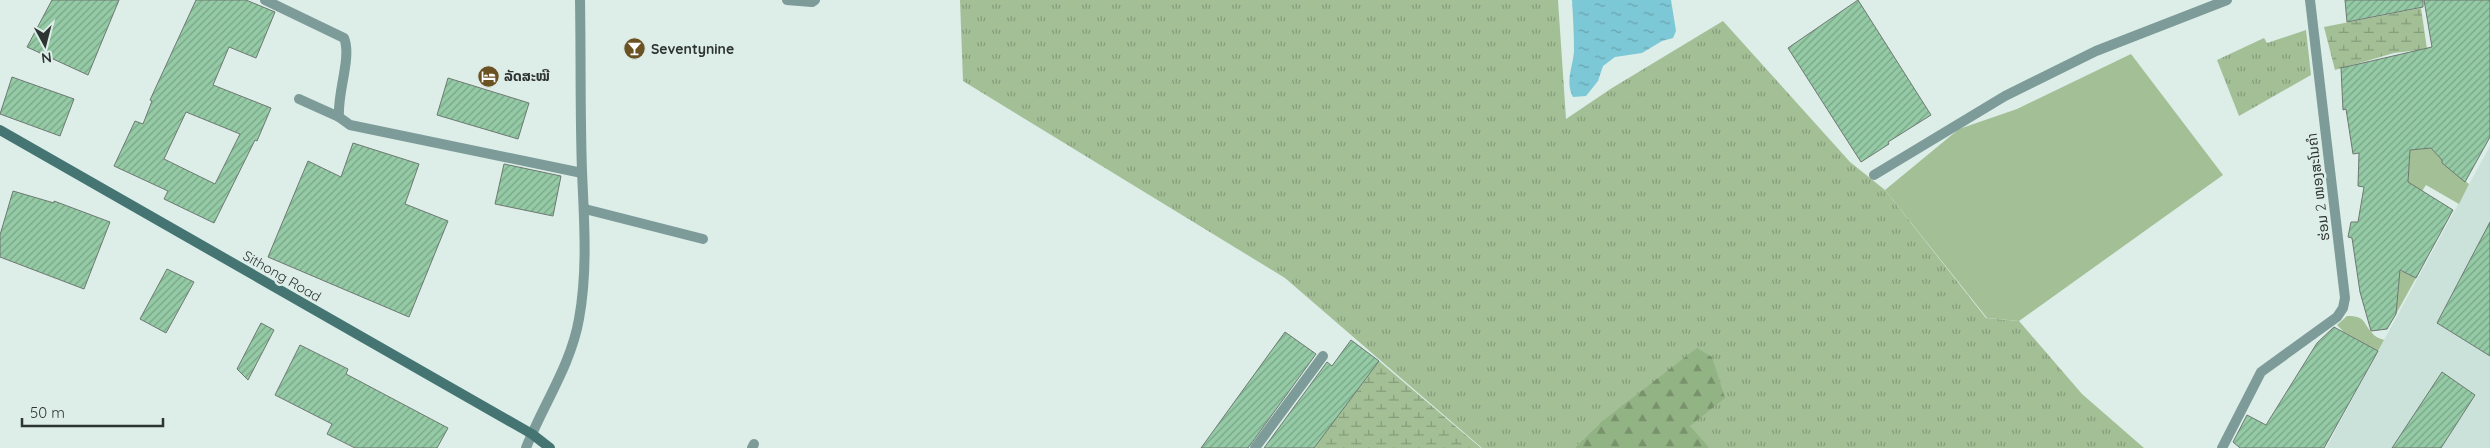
<svg xmlns="http://www.w3.org/2000/svg" width="2490" height="448" viewBox="0 0 2490 448" font-family="Quicksand,'Noto Sans Lao',sans-serif">
<style>
.built{fill:#cbe2db}
.grass{fill:url(#grass-tufts)}
.forest{fill:url(#forest-firs)}
.wetland{fill:url(#wetland-marsh)}
.garden{fill:#a3bf96}
.water{fill:url(#water-ripples)}
.building{fill:url(#building-hatch);stroke:#6e7971;fill-rule:evenodd}
.lines{fill:none;stroke-linecap:round;stroke-linejoin:round}
.minor{stroke:#7c9b99;stroke-width:10}
.tertiary{stroke:#7c9b99;stroke-width:10}
.secondary{stroke:#457573;stroke-width:10}
.labels{text-anchor:middle;stroke-width:5;stroke-linejoin:round;paint-order:stroke}
.poi-label{font-size:14px;font-weight:bold;fill:#2e3432;stroke:#ddede8;text-anchor:start}
.street-label{font-size:14px;fill:#2e3432;stroke:#ddede8}
</style>
<defs>
<pattern id="grass-tufts" width="24" height="20" patternUnits="userSpaceOnUse" patternTransform="scale(1.25)"><rect width="24" height="20" fill="#a3bf96"/><path d="M3 7l-1-3M5 7V3M7 7l1-3M15 17l-1-3M17 17v-4M19 17l1-3" fill="none" stroke="#859c7b"/></pattern>
<pattern id="forest-firs" width="22" height="20" patternUnits="userSpaceOnUse" patternTransform="scale(1.25)"><rect width="22" height="20" fill="#92b383"/><path d="M5 1l3.5 6h-7zM16 11l3.5 6h-7z" fill="#78926c"/></pattern>
<pattern id="wetland-marsh" width="20" height="14" patternUnits="userSpaceOnUse" patternTransform="scale(1.25)"><rect width="20" height="14" fill="#a3bf96"/><path d="M1 5h8M5 5V1M11 12h8M15 12V8" fill="none" stroke="#859c7b"/></pattern>
<pattern id="water-ripples" width="26" height="14" patternUnits="userSpaceOnUse" patternTransform="scale(1.25)"><rect width="26" height="14" fill="#7dc8d6"/><path d="M2 4q2-2 4 0t4 0M15 11q2-2 4 0t4 0" fill="none" stroke="#67a3ae"/></pattern>
<pattern id="building-hatch" width="6" height="6" patternUnits="userSpaceOnUse" patternTransform="scale(1.25)"><rect width="6" height="6" fill="#94caa5"/><path d="M-1 1l2-2M0 6l6-6M5 7l2-2" fill="none" stroke="#79a587"/></pattern>
</defs>
<rect width="100%" height="100%" fill="#ddede8"/>
<path class="built" d="M2490,146V448H2326L2378,351Z"/>
<g class="grass">
<path d="M960,0H1558L1566,119L1612,88L1723,21L1850,162L1885,190L1986,318L2019,321L2082,394L2144,448H1710L1689,426L1600,423L1574,448H1482L1285,278L963,81Z"/>
<path d="M2306,30L2311,75L2239,116L2217,60L2264,38L2267,43Z"/>
</g>
<path class="forest" d="M1697,348L1712,357L1725,398L1690,426L1710,448H1574L1600,423Z"/>
<g class="wetland">
<path d="M2421,8L2427,49L2394,53L2335,70L2324,27Z"/>
<path d="M1379,361L1481,448H1314Z"/>
</g>
<g class="garden">
<path d="M2131,54L2223,175L2019,321L1987,318L1885,190L1959,129L2017,109Z"/>
<path d="M2431,148L2442,160V163L2469,184L2459,204L2426,185L2415,202L2391,179L2408,180V154L2397,151Z"/>
<path d="M2410,270L2408,274L2416,278L2396,314L2397,272Z"/>
<path d="M2347,316C2367,316 2362,323 2373,334C2375,337 2381,339 2384,340L2378,351L2344,332L2337,325Z"/>
</g>
<path class="water" d="M1572,0H1671L1676,31L1673,38L1662,41L1642,53L1615,57L1603,66L1598,81L1586,96L1573,97C1565,81 1573,67 1574,51C1574,34 1573,17 1572,0Z"/>
<g class="building">
<path d="M52,0H119L88,75L27,47Z"/>
<path d="M196,0H246L275,12L256,58L229,47L213,85L271,108L257,141L255,140L214,223L164,199L168,191L114,166L135,121L143,124L152,101L150,100ZM186,112L240,134L215,184L164,159Z"/>
<path d="M1858,0L1931,115L1888,142L1889,144L1861,162L1788,48Z"/>
<path d="M2345,0H2423V7L2347,22Z"/>
<path d="M2424,0H2490V137L2465,182L2442,163V160L2431,148L2410,150L2408,182L2453,210L2416,278L2400,270L2396,314L2387,329L2371,331L2360,292L2352,238L2348,237L2351,222H2358L2364,187L2358,186L2359,153L2353,154L2346,109L2343,110L2341,68L2432,47Z"/>
<path d="M12,77L74,99L60,136L0,114Z"/>
<path d="M448,78L529,103L518,139L437,115Z"/>
<path d="M353,143L419,164L405,204L448,221L409,317L268,257L308,161L341,177Z"/>
<path d="M504,164L561,176L553,216L495,204Z"/>
<path d="M13,191L54,203V201L110,222L84,289L0,257V235Z"/>
<path d="M2490,222V356L2437,323Z"/>
<path d="M167,269L194,282L166,333L140,319Z"/>
<path d="M261,323L274,330L248,380L237,369Z"/>
<path d="M2334,327L2378,351L2324,448H2240L2233,442L2247,415L2266,425L2317,343Z"/>
<path d="M1285,332L1316,354L1248,448H1201Z"/>
<path d="M1351,340L1379,361L1314,448H1264L1327,362L1332,366Z"/>
<path d="M300,345L348,369L346,374L448,428L437,448H355L327,434L332,424L275,395Z"/>
<path d="M2442,372L2475,395L2441,448H2392Z"/>
</g>
<g class="lines">
<g class="minor">
<path d="M265,0L344,38C352,57 337,93 339,117L350,125L582,173"/>
<path d="M787,0L812,2L815,0"/>
<path d="M299,99L339,117"/>
<path d="M1874,175L2005,96L2096,51L2227,0"/>
<path d="M585,209L703,239"/>
<path d="M752,448L754,444"/>
<path d="M1255,448L1323,356"/>
<path d="M2222,448L2261,372L2337,317L2343,308L2345,298L2310,0"/>
</g>
<path class="tertiary" d="M526,448C543,405 571,365 579,319C588,270 584,220 582,171C580,114 581,57 580,0"/>
<path class="secondary" d="M0,130L532,434L550,448"/>
</g>
<defs>
<symbol id="bar-disc" viewBox="-11 -11 22 22"><circle r="9.5" fill="#6b5223" stroke="#ddede8"/><path d="M-6-5H6L.8 .8V4.5H3.5V6h-7V4.5H-.8V.8Z" fill="#fff"/></symbol>
<symbol id="hotel-disc" viewBox="-11 -11 22 22"><circle r="9.5" fill="#6b5223" stroke="#ddede8"/><path d="M-6-4.5h1.5V1H6V5H4.5V3h-9V5H-6ZM-4 0a1.8 1.8 0 1 1 3.6 0ZM.5 0V-2.5h3Q6-2.5 6 0Z" fill="#fff"/></symbol>
</defs>
<g fill-rule="evenodd">
<use href="#bar-disc" x="622" y="36" width="25" height="25"/>
<use href="#hotel-disc" x="476" y="64" width="25" height="25"/>
</g>
<g class="labels">
<g class="poi-label">
<text x="651" y="54">Seventynine</text>
<text x="504" y="81">ລັດສະໝີ</text>
</g>
<g class="street-label">
<text transform="translate(2318 187) rotate(-97)" y="5">ຮ່ອມ 2 ໜອງສະໂນຄໍາ</text>
<text transform="translate(282 276) rotate(30)" y="5">Sithong Road</text>
</g>
</g>
<g transform="translate(45 45) rotate(173)" stroke="#ddede8" stroke-width="4" paint-order="stroke">
<path d="M0-4L9 19L0 12L-9 19Z" fill="#2e3432"/>
<text y="-8" font-size="14" font-weight="bold" text-anchor="middle" fill="#2e3432">N</text>
</g>
<path d="M22 418v8h141v-8" fill="none" stroke="#2e3432" stroke-width="2.5"/>
<text x="30" y="418" font-size="15" fill="#2e3432" stroke="#ddede8" stroke-width="4" paint-order="stroke">50 m</text>
</svg>
